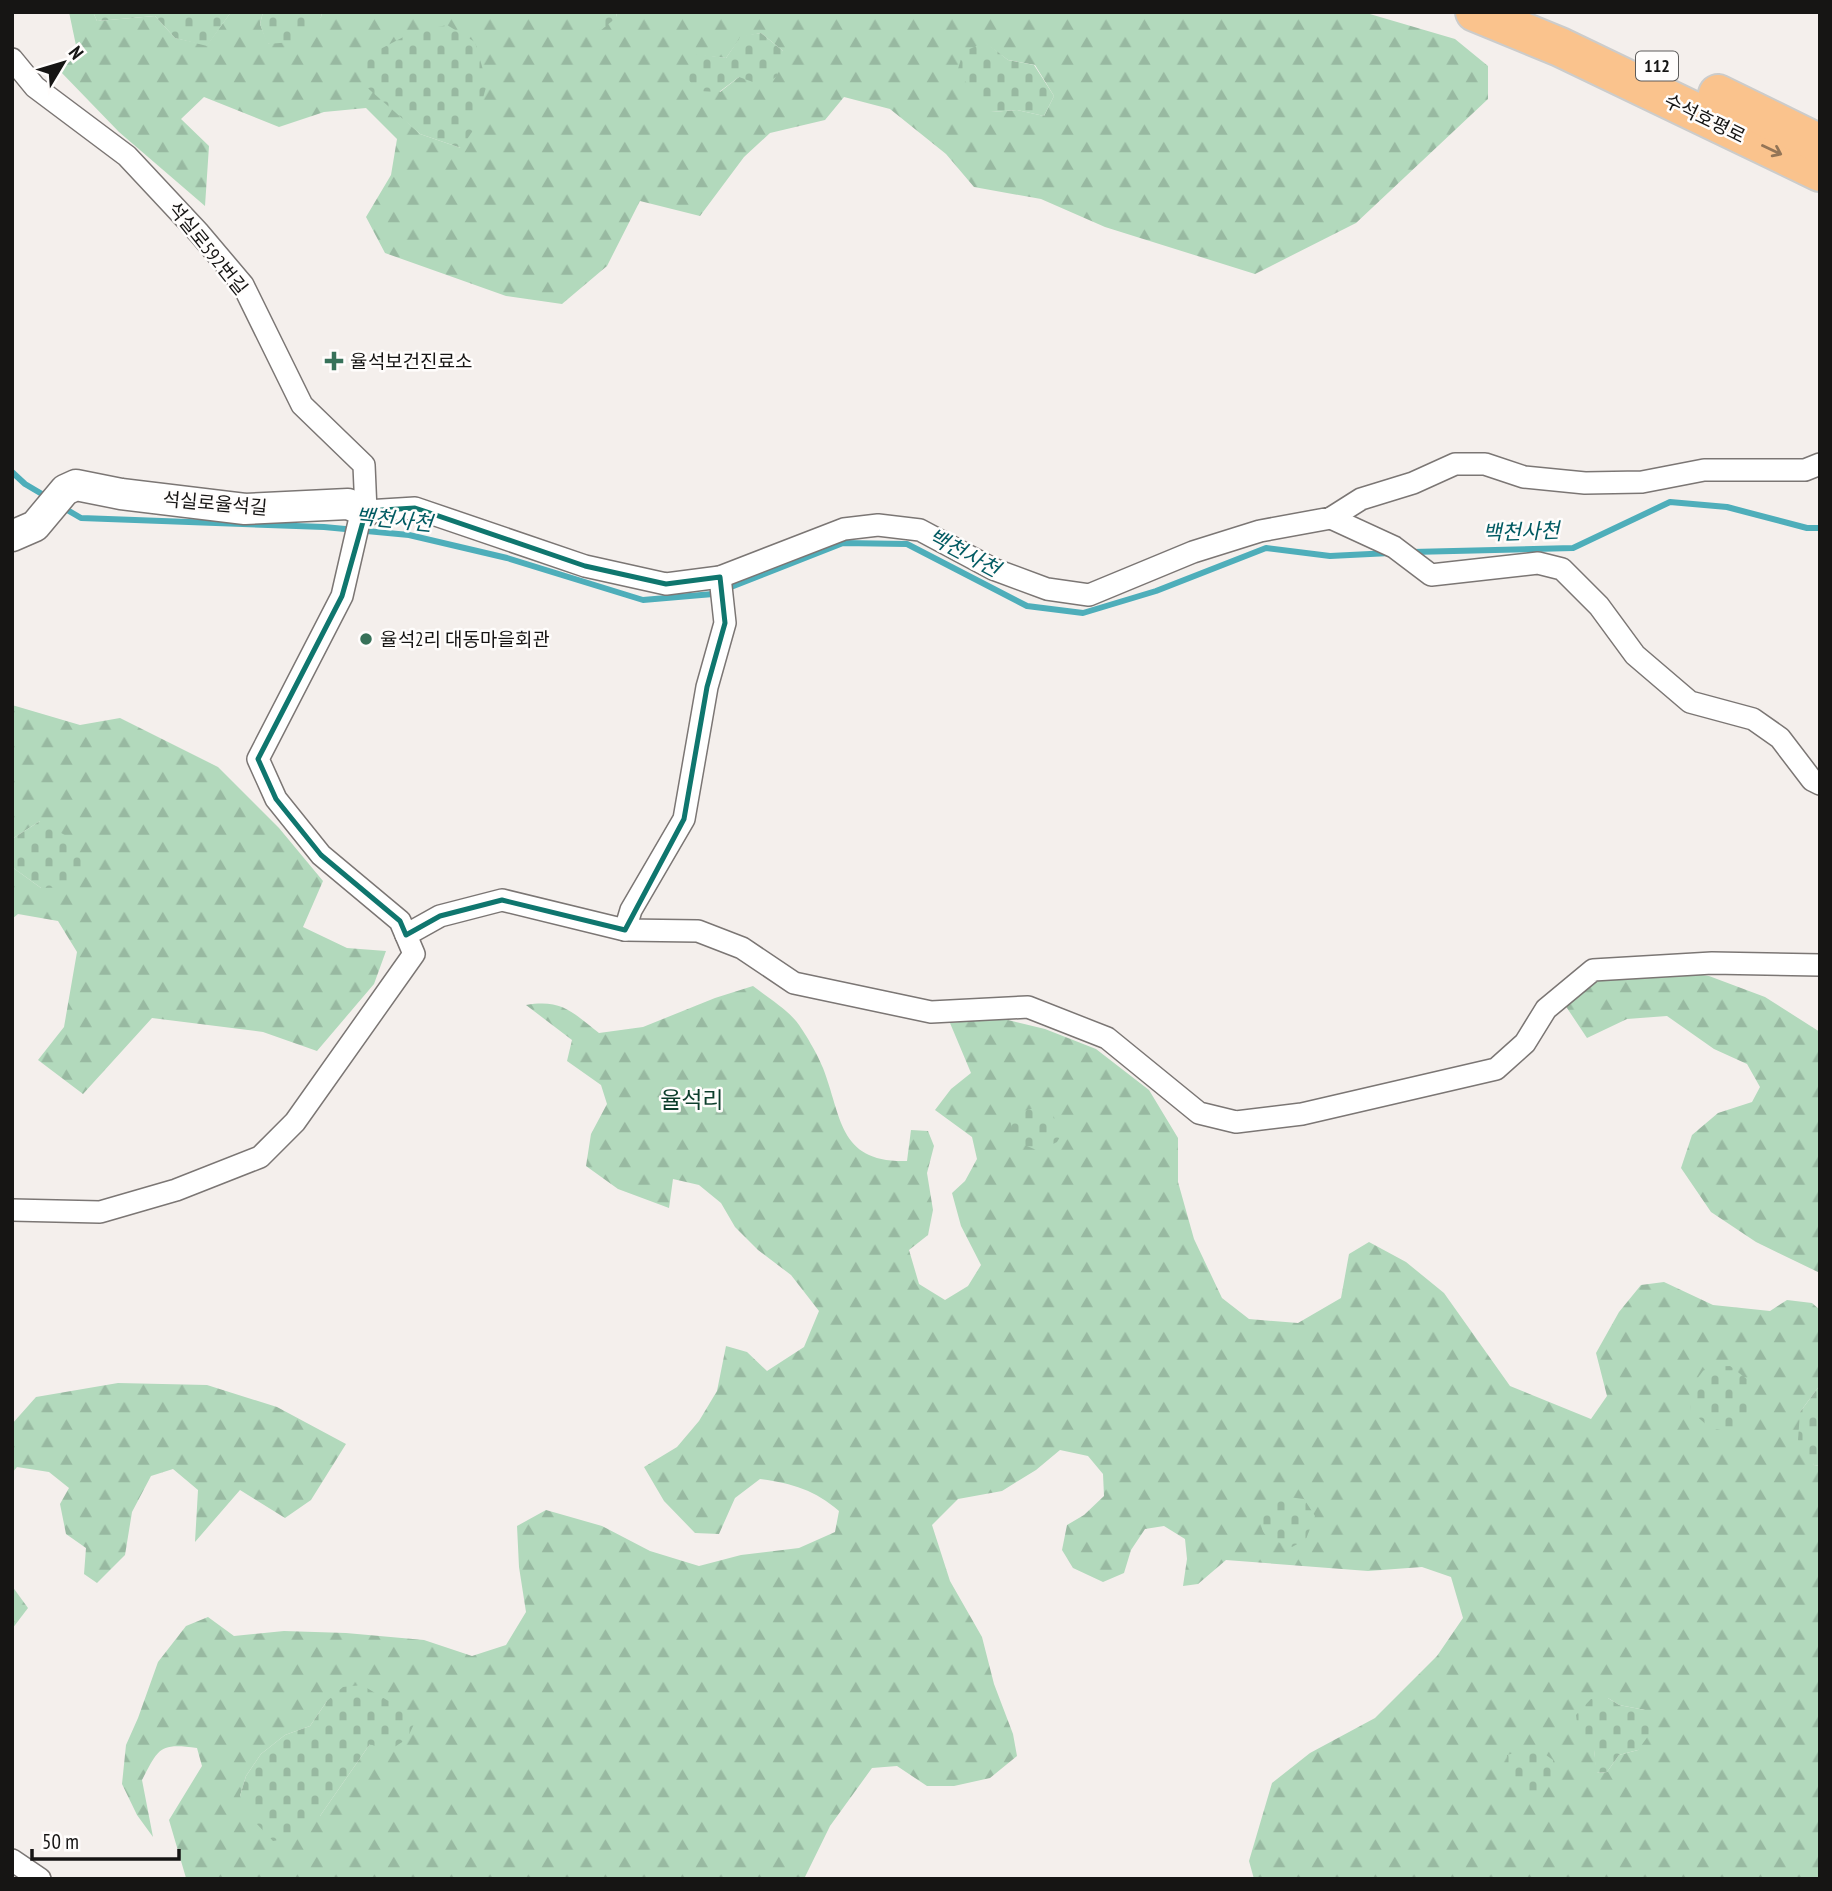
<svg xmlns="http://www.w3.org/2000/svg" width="1832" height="1891" viewBox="0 0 1832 1891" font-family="'PT Sans Narrow','Noto Sans KR',sans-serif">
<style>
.forest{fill:url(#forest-firs);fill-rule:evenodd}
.cemetery{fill:url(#cemetery-stones)}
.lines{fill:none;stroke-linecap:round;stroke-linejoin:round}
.stream{stroke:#4eaeba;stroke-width:6}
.street-casing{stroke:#7b7674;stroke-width:24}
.secondary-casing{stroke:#7b7674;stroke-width:33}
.highway-casing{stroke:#cccccb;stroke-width:42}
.street{stroke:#fff;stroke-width:21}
.secondary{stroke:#fff;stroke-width:30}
.highway{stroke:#fac38d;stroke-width:38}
.oneway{stroke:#937557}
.marked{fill:none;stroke:#0f766e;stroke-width:5;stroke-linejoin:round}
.poi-dot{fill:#377159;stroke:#fffdfc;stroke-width:2.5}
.labels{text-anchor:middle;stroke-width:5;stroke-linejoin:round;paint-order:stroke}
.shield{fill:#fffdfc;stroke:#5c5b5a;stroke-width:2}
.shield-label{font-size:18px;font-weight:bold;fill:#161514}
.street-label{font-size:19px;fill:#161514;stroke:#fffdfc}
.poi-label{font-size:19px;fill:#161514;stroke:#fffdfc;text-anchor:start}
.water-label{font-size:21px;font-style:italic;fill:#015a62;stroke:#fffdfc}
.quarter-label{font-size:23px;fill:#0d3e2c;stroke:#fffdfc}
</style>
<defs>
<pattern id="forest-firs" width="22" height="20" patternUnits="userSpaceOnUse" patternTransform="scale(1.75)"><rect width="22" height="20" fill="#b2d9bc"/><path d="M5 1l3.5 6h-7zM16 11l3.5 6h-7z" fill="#98b9a1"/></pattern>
<pattern id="cemetery-stones" width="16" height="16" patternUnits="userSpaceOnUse" patternTransform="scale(1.75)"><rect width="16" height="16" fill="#b2d9bc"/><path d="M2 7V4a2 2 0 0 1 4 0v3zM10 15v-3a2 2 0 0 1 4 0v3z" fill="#98b9a1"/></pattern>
</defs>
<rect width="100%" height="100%" fill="#f4efec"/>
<g class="forest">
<path d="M69,12H93L97,21L155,16L175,38L207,45L231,12H263L260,24L268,44L321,17L322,12H587L617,17L616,12H1363L1455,39L1488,66V99L1356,223L1255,274L1105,227L1041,199L974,187L946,154L890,109L844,97L825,120L770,133L744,157L700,216L640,201L607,266L562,304L506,296L385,253L366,217L391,175L397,139L366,108L324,112L279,127L204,97L181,119L209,146L205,206L119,132L59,70L78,55ZM761,33L783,51L739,77L720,92L697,55L726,58L741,37ZM985,43L1008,60L1035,65L1054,96L1044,116L1017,110L991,112ZM392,108L461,148L420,134Z"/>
<path d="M12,705L80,725L120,718L218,767L279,828L323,881L303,927L347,948L386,951L374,984L317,1051L263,1032L152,1018L83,1094L38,1060L64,1027L77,952L58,921L18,914L12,919V867L41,888L40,821L12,839Z"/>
<path d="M1641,967L1709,976L1765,997L1820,1032V1273L1756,1242L1711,1212L1681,1168L1692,1135L1718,1113L1752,1102L1760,1087L1747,1064L1714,1049L1667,1016L1627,1019L1587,1038L1559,996L1584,982Z"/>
<path d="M753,986C767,997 785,1008 796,1021C804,1031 818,1055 823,1068C842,1117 838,1163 907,1161L911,1130L928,1131L934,1146L927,1173L933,1210L928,1235L909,1250L919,1284L945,1300L968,1286L981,1265L961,1226L952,1193L965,1181L977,1159L972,1137L935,1110L951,1089L971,1073L950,1023L1000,1018L1045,1029L1096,1049L1149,1090L1178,1138V1182L1194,1239L1222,1298L1249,1319L1298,1323L1341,1298L1349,1254L1369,1242L1406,1262L1444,1293L1510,1386L1591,1419L1607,1396L1596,1353L1619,1312L1641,1285L1664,1282L1713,1305L1770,1311L1787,1300L1812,1303L1820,1310V1385L1800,1412L1814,1465L1820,1466V1879H1254L1249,1861L1272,1783L1310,1753L1375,1718L1437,1656L1463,1618L1451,1577L1422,1567L1368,1571L1226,1560L1198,1584L1183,1586L1187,1559L1185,1539L1164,1526L1145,1529L1131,1550L1124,1573L1103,1582L1073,1568L1062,1550L1067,1525L1084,1515L1104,1496L1103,1474L1088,1456L1060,1450L1036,1470L1002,1491L958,1499L932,1525L950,1581L982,1637L994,1684L1013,1734L1017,1756L990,1778L954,1786H927L897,1766L872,1768L830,1826L804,1879L186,1878L169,1820L202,1766L197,1748C159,1743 159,1748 142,1780L153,1837L137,1815L122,1784L126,1745L138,1718L158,1662L186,1626L208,1617L234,1636L284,1631L346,1633L424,1640L472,1656L506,1645L526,1612L519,1567L517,1526L546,1510L602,1526L650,1551L699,1566L741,1555L799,1548L835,1532L839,1511C815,1490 791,1483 760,1479L735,1498L719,1534L695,1533L664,1501L644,1467L677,1447L699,1421L717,1391L726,1346L747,1352L767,1371L804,1347L819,1311L791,1275L758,1250L735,1227L721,1203L699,1185L673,1179L669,1208L618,1189L586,1166L591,1134L607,1104L601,1085L567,1061L572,1040L526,1005C562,999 572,1012 599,1033L643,1027L715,998ZM1608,1698L1619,1705L1645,1710L1638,1750L1619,1755L1607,1772L1597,1773L1594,1750ZM327,1701L370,1744L320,1816L240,1796L246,1776L261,1754L285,1735L310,1726Z"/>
<path d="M118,1383L207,1385L277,1407L346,1444L311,1500L285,1518L240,1490L195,1542L198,1490L173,1469L151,1476L132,1512L125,1555L97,1583L84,1574L86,1548L66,1534L60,1504L69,1488L49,1472L17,1467L12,1473V1424L36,1397Z"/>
<path d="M12,1586L28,1608L12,1629Z"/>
</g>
<g class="cemetery">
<path d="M93,12H231L207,46L175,38L155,16L97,21Z"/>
<path d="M263,12H322L321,17L293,42L267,44L260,24Z"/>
<path d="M587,12H616L617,17L600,31Z"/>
<path d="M447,25L475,42L487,84L474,129L461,148L420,134L363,84L367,56L411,33Z"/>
<path d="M761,33L783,51L777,76L764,86L739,77L719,92L698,91L688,79L697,54L726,58L741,36Z"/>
<path d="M985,42L1008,60L1034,65L1054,96L1044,116L1017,110L991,112L973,94L958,69L963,52Z"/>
<path d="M40,821L70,838L84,866L73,887L41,888L12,867V839Z"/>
<path d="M1034,1108L1049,1111L1064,1130L1057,1142L1039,1151L1017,1142L1011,1124L1017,1113Z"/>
<path d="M1730,1366L1748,1380L1749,1417L1731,1432L1710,1428L1691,1411L1690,1388L1706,1367Z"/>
<path d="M1820,1385V1466L1814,1465L1798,1440L1800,1412Z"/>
<path d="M1280,1496L1304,1499L1315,1516L1306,1539L1292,1547C1264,1537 1258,1537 1262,1505Z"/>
<path d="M362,1685L395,1705L414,1724L407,1739L388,1751L370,1744L320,1816L290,1838L273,1841L256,1823L240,1796L246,1776L261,1754L285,1735L310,1726L327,1701L343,1687Z"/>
<path d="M1608,1698L1619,1705L1645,1710L1654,1728L1638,1750L1619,1755L1607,1772L1596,1773L1594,1750L1579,1738L1576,1715L1591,1699Z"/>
<path d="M1524,1750L1546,1755L1553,1760V1780L1544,1791L1531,1793L1510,1776L1507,1755Z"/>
</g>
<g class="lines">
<g class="stream">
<path d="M12,472L25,484L47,497"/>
<path d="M62,507L81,518L324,527L409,535L507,558L643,600L713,594L843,543L907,544L1027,606L1083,613L1156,591L1266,548L1330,556L1390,553"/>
<path d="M1412,552L1573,548L1670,502L1727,507L1807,528H1820"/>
</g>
<defs>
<g id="street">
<path d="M12,59L35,87L127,156L199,233L243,285L302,405L364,465L366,511"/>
<path d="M366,511L415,508L585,566L666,584L720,577L844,529L878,525L920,530L993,569L1047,589L1089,595L1193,552L1260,531L1331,518L1361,499L1413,483L1455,464H1485L1524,477L1585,483L1642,482L1704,470H1805L1820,464"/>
<path d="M1331,518L1394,547L1431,575L1538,563L1562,569L1599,606L1635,655L1690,702L1753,719L1780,738L1812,780L1820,784"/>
<path d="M625,930L631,910L684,819L707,687L725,623L720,577"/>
<path d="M406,935L440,916L502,900L625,930L698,931L742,948L794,983L931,1012L1028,1007L1107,1038L1199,1113L1236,1122L1302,1114L1496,1069L1525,1043L1546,1009L1593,970L1712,963L1820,965"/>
<path d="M12,1210L100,1212L176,1190L260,1157L295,1122L414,954L400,921L321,855L276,799L258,759L342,596L359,522L366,511"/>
<path d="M12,1860L40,1879"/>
</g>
<path id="secondary" d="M12,536L35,526L65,490L76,485L121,494L245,509L348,504L366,511"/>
<g id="highway">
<path d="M1475,12L1560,47L1820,172"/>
<path d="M1718,94L1820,144"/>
</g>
</defs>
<use href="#street" class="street-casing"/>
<use href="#secondary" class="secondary-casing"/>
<use href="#highway" class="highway-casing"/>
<use href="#street" class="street"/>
<use href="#secondary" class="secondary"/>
<use href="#highway" class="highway"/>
</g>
<defs><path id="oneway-shaft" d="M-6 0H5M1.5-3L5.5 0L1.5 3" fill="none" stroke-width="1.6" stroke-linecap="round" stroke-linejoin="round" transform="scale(1.75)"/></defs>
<use class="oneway" href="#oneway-shaft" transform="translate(1772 150) rotate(25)"/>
<path class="marked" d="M415,508L585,566L666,584L720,577L725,623L707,687L684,819L625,930L502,900L440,916L406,935L400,921L321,855L276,799L258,759L342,596L366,511Z"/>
<g class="poi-dot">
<path d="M330.5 350.5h7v7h7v7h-7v7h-7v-7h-7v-7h7z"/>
<circle cx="366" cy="639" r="7"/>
</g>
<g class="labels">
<rect class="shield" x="1636" y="51.5" width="42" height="29" rx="5"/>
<g class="shield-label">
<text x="1657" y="72">112</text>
</g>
<g class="street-label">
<text transform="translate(1705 118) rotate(26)" y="7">수석호평로</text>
<text transform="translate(208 248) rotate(51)" y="7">석실로592번길</text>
<text transform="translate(215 503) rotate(5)" y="7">석실로율석길</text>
</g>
<g class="poi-label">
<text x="350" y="368">율석보건진료소</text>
<text x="380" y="646">율석2리 대동마을회관</text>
</g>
<g class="water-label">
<text transform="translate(394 520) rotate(6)" y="7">백천사천</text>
<text transform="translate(1521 532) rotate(-2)" y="7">백천사천</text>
<text transform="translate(964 553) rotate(28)" y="7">백천사천</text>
</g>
<g class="quarter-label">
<text x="692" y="1108">율석리</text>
</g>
</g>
<rect width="1832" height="1891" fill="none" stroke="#161514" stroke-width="28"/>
<g transform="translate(63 63) rotate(52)" stroke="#fffdfc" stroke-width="5" paint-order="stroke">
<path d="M0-5L12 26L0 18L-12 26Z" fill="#161514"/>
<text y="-10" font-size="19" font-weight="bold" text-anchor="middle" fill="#161514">N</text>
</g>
<path d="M32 1849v10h147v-10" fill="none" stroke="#161514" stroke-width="3.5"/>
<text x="42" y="1849" font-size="21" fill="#161514" stroke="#fffdfc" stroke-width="5" paint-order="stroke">50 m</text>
</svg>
